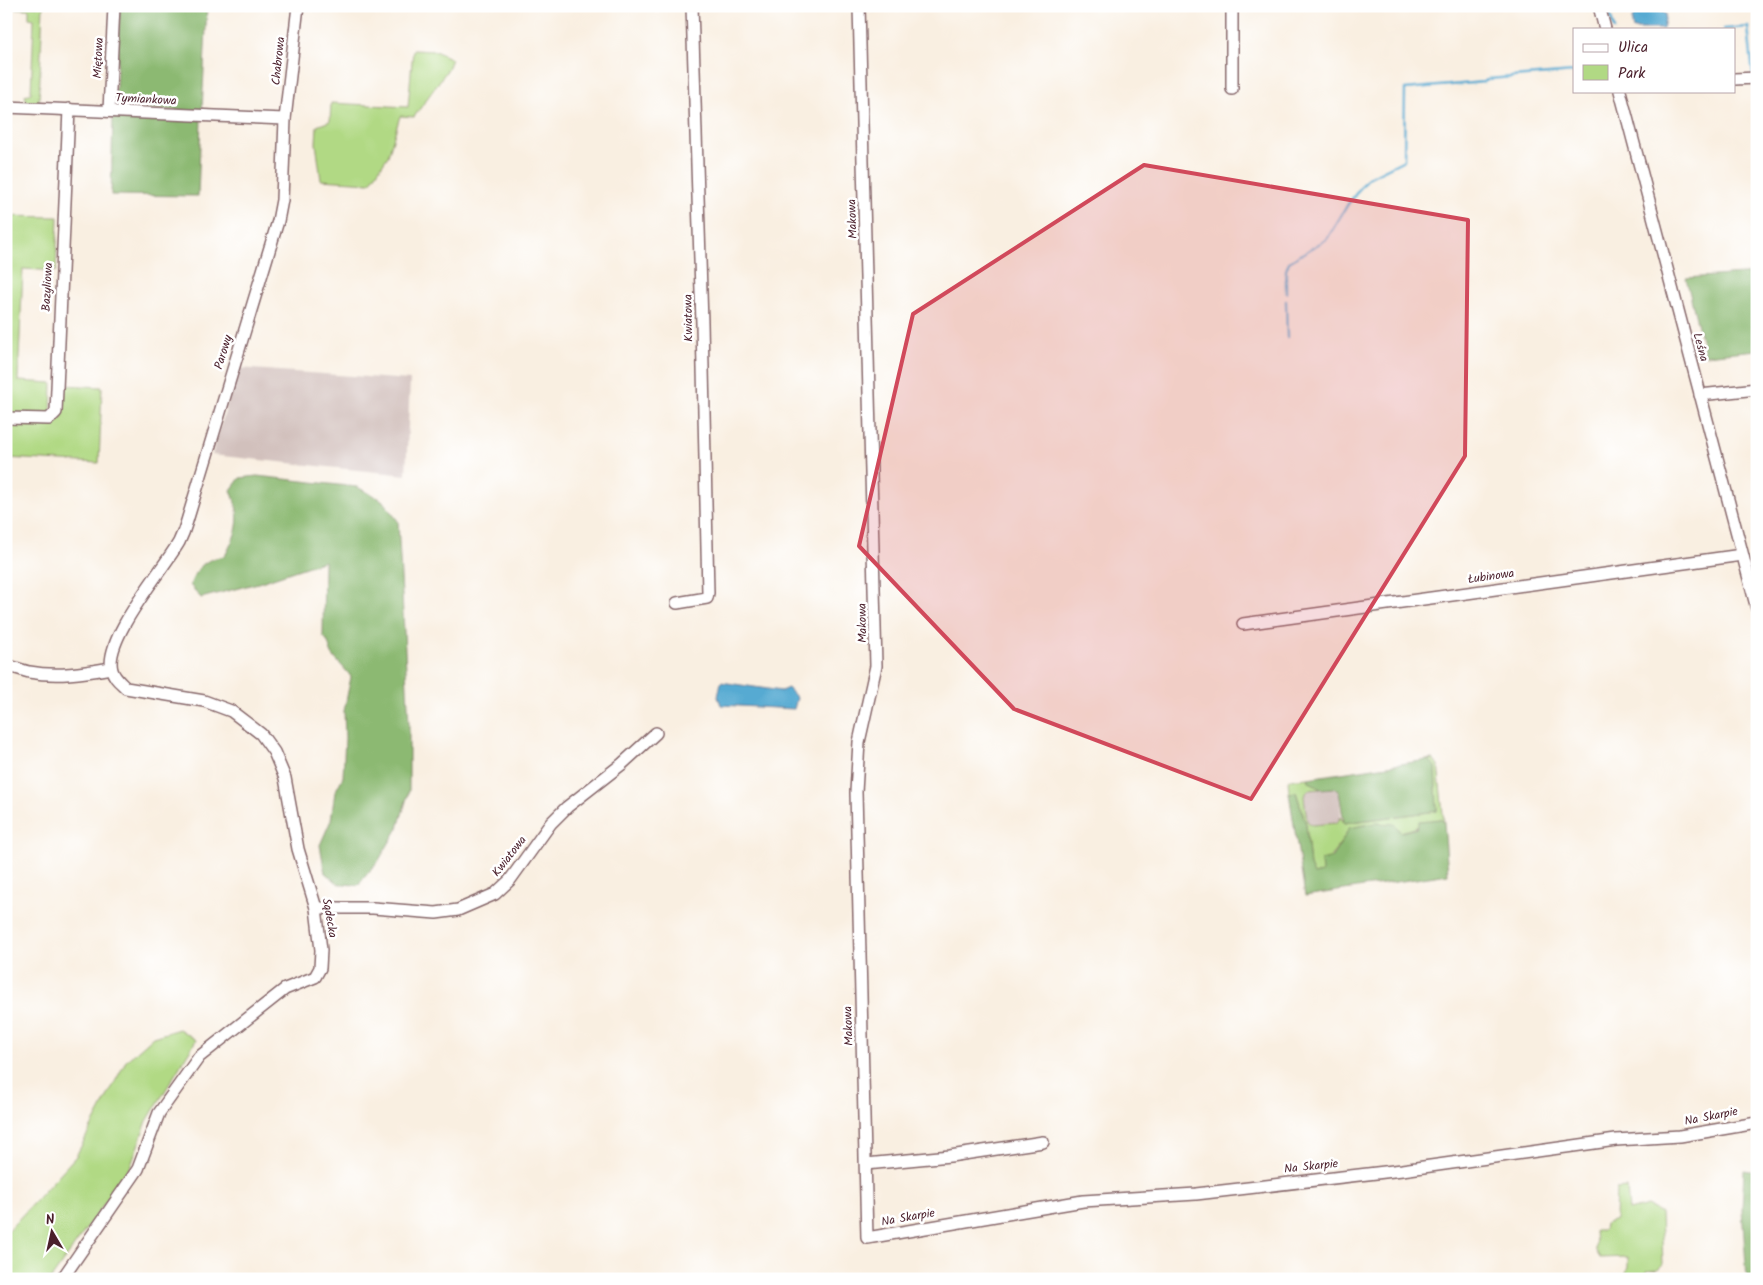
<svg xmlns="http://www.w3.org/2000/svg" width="1763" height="1285" viewBox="0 0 1763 1285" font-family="Kalam,sans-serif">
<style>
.industrial{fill:#d1c0bc}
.green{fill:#b1d984;stroke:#7e7c58}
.forest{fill:#8cb972;stroke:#6b6c4e}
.water{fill:#56aad2;stroke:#50647e}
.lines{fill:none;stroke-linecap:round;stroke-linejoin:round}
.stream{stroke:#56aad2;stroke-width:2.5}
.minor-casing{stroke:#87686b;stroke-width:14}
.minor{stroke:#fff;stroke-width:11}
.marked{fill:#d1495b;fill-opacity:0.2;stroke:#d1495b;stroke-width:4;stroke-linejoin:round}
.labels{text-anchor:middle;stroke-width:5;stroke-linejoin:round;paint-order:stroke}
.street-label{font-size:12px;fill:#4a1f2b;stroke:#fff}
</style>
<rect width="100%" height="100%" fill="#fff"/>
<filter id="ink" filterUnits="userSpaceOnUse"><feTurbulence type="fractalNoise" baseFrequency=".02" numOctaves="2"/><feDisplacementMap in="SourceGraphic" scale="10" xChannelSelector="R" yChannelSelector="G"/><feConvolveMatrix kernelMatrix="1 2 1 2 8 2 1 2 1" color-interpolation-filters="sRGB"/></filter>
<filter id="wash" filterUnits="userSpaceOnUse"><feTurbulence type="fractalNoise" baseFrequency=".0096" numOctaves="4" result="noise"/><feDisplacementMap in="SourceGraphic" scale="20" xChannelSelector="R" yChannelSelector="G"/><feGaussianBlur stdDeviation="1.12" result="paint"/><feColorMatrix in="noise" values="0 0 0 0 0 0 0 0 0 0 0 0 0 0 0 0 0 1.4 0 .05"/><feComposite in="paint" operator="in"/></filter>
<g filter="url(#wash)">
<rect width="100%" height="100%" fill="#f9efe1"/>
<g class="industrial">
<path d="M238,368L410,380L406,475L212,455Z"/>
<path d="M1334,788L1339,792L1341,817L1337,823L1312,825L1307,821L1304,796L1308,790Z"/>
</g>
<g class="green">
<path d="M6,6H43L39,102L41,105L27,103L25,95L31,93L34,19L29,18V9L6,8Z"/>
<path d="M413,50L435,51L452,59L448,69L414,117L400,116L388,156L370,183L321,180L316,143L317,126L330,121L331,103L408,107Z"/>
<path d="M6,216L58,217L56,271L23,269L18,381L52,383L51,414L6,415Z"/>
<path d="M63,385L102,387L99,463L6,458V421L52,423L62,418Z"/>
<path d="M1433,759L1438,765L1444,823L1440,819L1401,832L1345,838L1337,847L1322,873L1314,875L1310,867L1306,824L1296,792L1289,793L1288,780L1308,778L1309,781L1320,789L1308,790L1304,796L1307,821L1312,825L1337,823L1341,817L1344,823L1437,811L1431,762L1427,760Z"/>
<path d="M179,1029L196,1040L147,1121L130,1167L51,1279H6V1233L76,1156L126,1061L153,1037Z"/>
<path d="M1627,1188L1629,1211L1648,1206L1661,1213L1663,1264L1658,1269L1647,1270V1279H1624L1628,1267V1257L1600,1258L1596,1251L1595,1230H1604L1605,1224L1615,1220L1616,1189Z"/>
</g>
<g class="forest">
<path d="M120,6H207L202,112L115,106Z"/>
<path d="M113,116L201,120L198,196L111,195Z"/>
<path d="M1757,273V350L1705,355L1686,278Z"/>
<path d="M257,476L357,487L382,500L398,521L409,724V791L398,828L379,860L358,885L339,884L325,873L320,845L331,820L335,792L343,777L345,738L344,711L351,677C346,669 335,660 332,654C328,646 330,642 323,636L324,561L258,583L201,598L190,585C198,566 205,559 225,556C239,529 242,519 231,490L240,478Z"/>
<path d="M1427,760L1431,762L1435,767L1437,811L1344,823L1339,792L1334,788L1320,789L1309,781L1308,778Z"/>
<path d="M1296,792L1306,824L1310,866L1314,875L1322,873L1321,860L1333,857C1337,846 1345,839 1349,828L1375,823L1394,824L1401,832L1417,828L1419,821L1441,819L1444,823L1448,874L1305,896L1289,793Z"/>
<path d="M1744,1170L1757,1172V1279H1747L1742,1210Z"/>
</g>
<g class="water">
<path d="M1640,9H1658L1666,14L1663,29H1633C1630,19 1633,15 1640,9Z"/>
<path d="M721,682L781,691L788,688L797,698L794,709L721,705L718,697Z"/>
</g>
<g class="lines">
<g class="stream">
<path d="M1608,6L1614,29"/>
<path d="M1724,29L1748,27L1753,75"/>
<path d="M1286,293V270L1289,262L1327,239L1348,204L1368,178L1404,160L1405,89L1484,82L1488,79L1574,72"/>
<path d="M1286,301L1287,337"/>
</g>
</g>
</g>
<g filter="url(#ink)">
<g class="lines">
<defs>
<g id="minor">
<path d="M859,6L876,666L859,742L856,792L867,1238L1083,1201L1196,1194L1402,1170L1616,1140L1680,1136L1757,1123"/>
<path d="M1599,6L1605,29"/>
<path d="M1734,79L1757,78"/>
<path d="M1232,89V6"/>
<path d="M1620,91L1757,609"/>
<path d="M6,107L285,119"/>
<path d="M109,111L114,6"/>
<path d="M1700,395L1757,389"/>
<path d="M6,418L49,419L56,412L69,109"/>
<path d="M677,603L707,598L708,593L702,323L692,6"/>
<path d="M1243,624L1742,555"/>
<path d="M6,666C15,667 21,670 29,672C57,677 83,673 111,668"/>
<path d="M316,908H373L436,913L458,910L495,894L510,880L551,823L567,807L622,764L656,733"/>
<path d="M866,1164L950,1156L1043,1142"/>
<path d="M62,1279L138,1169L159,1113L199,1057L285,989L315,977L320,968L321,950L316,908L298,849L285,778L274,752L261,734L231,711L204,701L126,688C120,682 114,678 112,670C103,639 163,570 179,542C182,536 185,528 187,521L278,221L282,200L285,119L298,6"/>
</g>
</defs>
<use href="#minor" class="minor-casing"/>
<use href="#minor" class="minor"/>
</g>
</g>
<path class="marked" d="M1144,165L1468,220L1465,456L1251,799L1014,709L859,546L913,314Z"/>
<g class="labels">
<g class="street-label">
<text transform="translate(98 58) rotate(-87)" y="4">Miętowa</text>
<text transform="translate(278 61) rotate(-84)" y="4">Chabrowa</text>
<text transform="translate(146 99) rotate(3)" y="4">Tymiankowa</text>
<text transform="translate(852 219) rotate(-92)" y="4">Makowa</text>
<text transform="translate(47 287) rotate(-87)" y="4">Bazyliowa</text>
<text transform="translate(688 318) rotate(-91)" y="4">Kwiatowa</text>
<text transform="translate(1701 347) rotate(75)" y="4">Leśna</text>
<text transform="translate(223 352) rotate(-73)" y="4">Parowy</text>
<text transform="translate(1491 576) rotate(-8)" y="4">Łubinowa</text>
<text transform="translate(862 623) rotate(-91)" y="4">Makowa</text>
<text transform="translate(509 856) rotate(-52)" y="4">Kwiatowa</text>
<text transform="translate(330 918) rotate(80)" y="4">Sądecka</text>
<text transform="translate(848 1026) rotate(-92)" y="4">Makowa</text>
<text transform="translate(1711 1116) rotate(-11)" y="4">Na Skarpie</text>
<text transform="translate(1311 1166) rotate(-6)" y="4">Na Skarpie</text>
<text transform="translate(908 1217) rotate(-10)" y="4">Na Skarpie</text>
</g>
</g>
<rect width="1763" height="1285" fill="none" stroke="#fff" stroke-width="25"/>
<rect x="1573" y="28" width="162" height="65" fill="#ffffff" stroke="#b7a5aa"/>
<rect x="1583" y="44" width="25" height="8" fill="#ffffff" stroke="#b7a5aa"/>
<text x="1618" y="52" font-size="15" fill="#4a1f2b">Ulica</text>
<rect x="1583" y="65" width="25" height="15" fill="#b1d984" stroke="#b7a5aa"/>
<text x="1618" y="78" font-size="15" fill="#4a1f2b">Park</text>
<g transform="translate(52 1232) rotate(351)" stroke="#ffffff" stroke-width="4" paint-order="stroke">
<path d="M0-4L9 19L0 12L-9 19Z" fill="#4a1f2b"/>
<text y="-8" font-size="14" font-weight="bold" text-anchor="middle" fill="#4a1f2b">N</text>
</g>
</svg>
